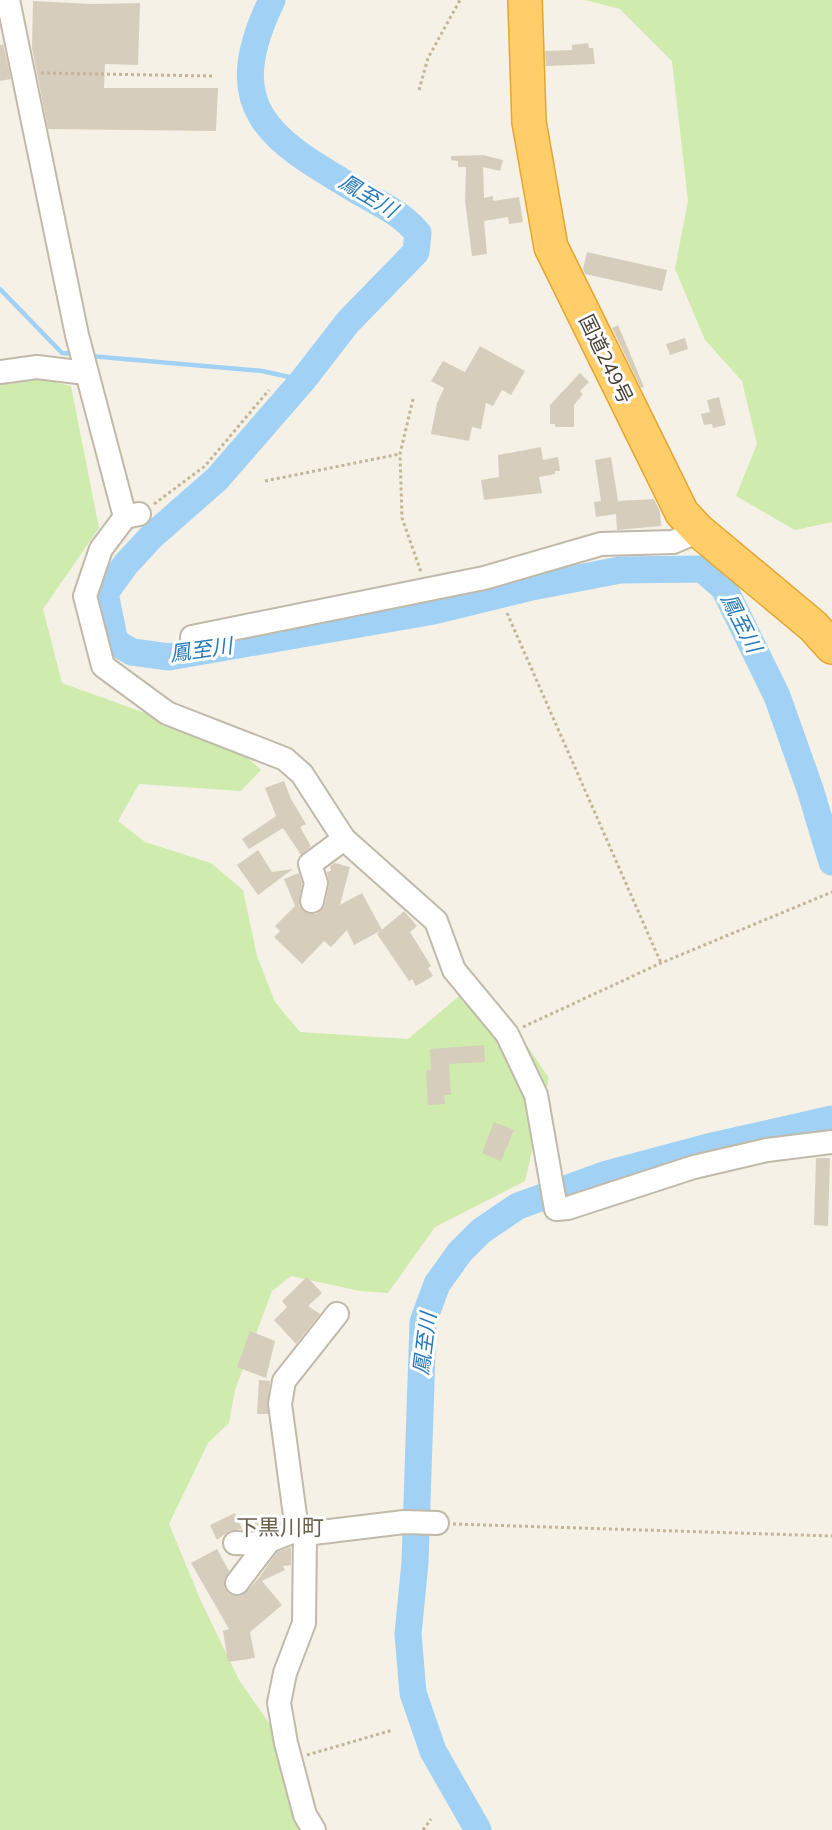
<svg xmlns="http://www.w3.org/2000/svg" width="832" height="1830" viewBox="0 0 832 1830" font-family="'Nunito Sans','Noto Sans JP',sans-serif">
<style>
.green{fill:#cfebae}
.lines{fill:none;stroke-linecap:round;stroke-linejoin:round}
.stream{stroke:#a1d1f4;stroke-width:4.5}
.river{stroke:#a1d1f4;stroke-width:27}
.building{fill:#d7cdbc}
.minor-casing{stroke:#c1b9a9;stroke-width:26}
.highway-casing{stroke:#e6a530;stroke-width:36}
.path{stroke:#c3b59a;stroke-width:3;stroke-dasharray:3 3;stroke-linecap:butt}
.minor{stroke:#fff;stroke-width:22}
.highway{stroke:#ffce68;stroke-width:33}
.labels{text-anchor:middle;stroke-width:6;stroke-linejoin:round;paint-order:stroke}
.street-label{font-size:20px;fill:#484136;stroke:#fff}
.water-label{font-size:21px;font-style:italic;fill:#287bbb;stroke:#fff}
.quarter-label{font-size:22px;fill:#6c5f4c;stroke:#fff}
</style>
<rect width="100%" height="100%" fill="#f5f1e7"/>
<g class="green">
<path d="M585,0H832V522L795,530L736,496L757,444L742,381L705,340L675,269L688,201L672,61L620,9Z"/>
<path d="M0,369L71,386L99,528L43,609L62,683L234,745L261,770L241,791L139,784L118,821L145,842L211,863L243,890L257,956L275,1002L300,1032L408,1039L464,992L511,1022L549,1078L525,1181L435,1227L388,1293L360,1291L291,1276L272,1291L235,1390L229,1423L208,1443L169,1524L201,1601L239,1680L289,1752L318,1830H0Z"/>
</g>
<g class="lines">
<g class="stream">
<path d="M0,289L62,353L76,354"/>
<path d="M90,356L262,371L303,380"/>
</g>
<g class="river">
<path d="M272,0C217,113 274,141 363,194C387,208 399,212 418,233L416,252L348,322L303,380L217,479L152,536L126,564L105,593L115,642L132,652L169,657L434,611L532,587L620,570L702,569L724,588L777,696L810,789L832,862"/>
<path d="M478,1830L433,1751L413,1693L408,1634L415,1562L423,1322L437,1284L460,1252L481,1231L518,1206L607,1174L708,1147L832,1119"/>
</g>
</g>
<g class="building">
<path d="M33,1L93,4L140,3L138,65L105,64L104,88H218L216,131L48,129L32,48Z"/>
<path d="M588,43L589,48H593L595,64L546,66L545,51L572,50V45Z"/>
<path d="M3,44L11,79L0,81V45Z"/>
<path d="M483,155L503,160L500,171L483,167L484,198L493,196V201L519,197L523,222L509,224L508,217L484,221L487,254L472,256L465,201L466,167H458V161L451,160V156Z"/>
<path d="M587,252L667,270L662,291L585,274L583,269Z"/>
<path d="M618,325L644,387L641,388L612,328Z"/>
<path d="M685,338L688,349L670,355L666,344Z"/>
<path d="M480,346L525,371L511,395L502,390L493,406L486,403L481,429L472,427L469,441L431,434L437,403L444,388L431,381L443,361L465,372Z"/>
<path d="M580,373L589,382L580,391L583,394L574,405V427H555V424H550V405Z"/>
<path d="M719,397L726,425L713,428L712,424L704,425L701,414L710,412L707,400Z"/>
<path d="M541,447L543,460L558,457L560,471H555V474L539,477L542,493L484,500L481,480L499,477L498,455Z"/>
<path d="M611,457L618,501L654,499L660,511L661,526L617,530L616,514L596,517L594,502L601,501L595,460Z"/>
<path d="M284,781L291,799L306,824L300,827L311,846L301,855L283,828L249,849L242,839L276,816L265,788Z"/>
<path d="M258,850L272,872L293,869L258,895L237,865Z"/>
<path d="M335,863L350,867L340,905L362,893L382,930L354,945L347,930L331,947L324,941L302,964L274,937L280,931L275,926L295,906L284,879L299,873L302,884L299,906L309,914H317L325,904L329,885L327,872L331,871L330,866Z"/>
<path d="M404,911L417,926L410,932L431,966L428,968L433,976L416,986L412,979L409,981L377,934Z"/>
<path d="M484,1045L485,1062L449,1064L451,1095H444L445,1104L428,1105L426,1070H431L430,1049Z"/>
<path d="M494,1122L514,1130L501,1161L482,1153Z"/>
<path d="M816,1158H830L828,1226L814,1225Z"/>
<path d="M307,1277L322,1293L308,1306L320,1314L296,1344L274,1320L287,1307L282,1301Z"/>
<path d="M250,1331L275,1341L266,1378L237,1367Z"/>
<path d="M259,1380L270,1381L268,1414H257Z"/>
<path d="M235,1513L242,1529L229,1531L217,1540L210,1525Z"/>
<path d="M267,1514L271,1526L257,1530L253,1518Z"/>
<path d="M291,1547V1565L283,1566L285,1570L262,1581L282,1605L250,1632L255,1658L228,1662L223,1631L229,1629L191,1563L217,1549L229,1571L224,1581L225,1589L229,1594L242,1596L259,1578L277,1552Z"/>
</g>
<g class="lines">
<defs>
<g id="minor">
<path d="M8,0L77,335L125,517L139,514"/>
<path d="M0,372L37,367L86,373"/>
<path d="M125,517L101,549L85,596L103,666L167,713L285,759L302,774L344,839L436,921L454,970L507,1034L536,1095L556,1209L568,1208L694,1167L767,1150L832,1142"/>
<path d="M192,637L484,578L601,544L673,542L699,531"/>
<path d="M312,901L316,883L310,864L344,839"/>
<path d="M337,1314L284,1381L280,1404L297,1530L305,1534L404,1522L437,1523"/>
<path d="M305,1534L304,1623L285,1673L279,1703L286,1743L305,1815L314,1830"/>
<path d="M235,1543L266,1544"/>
<path d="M237,1583L269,1541L297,1530"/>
</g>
<path id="highway" d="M525,0L529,122L551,247L682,513L699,531L813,626L832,647"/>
</defs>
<use href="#minor" class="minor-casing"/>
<use href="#highway" class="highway-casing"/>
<g class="path">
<path d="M41,73L212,76"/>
<path d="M419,90L428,58L460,0"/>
<path d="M413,399L400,454L402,518L421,572"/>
<path d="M265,481L400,454"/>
<path d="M154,504L205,466L269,390"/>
<path d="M507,613L661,963"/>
<path d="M523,1027L661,963L832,892"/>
<path d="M453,1524L832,1536"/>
<path d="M307,1755L393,1730"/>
<path d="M423,1830L431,1819"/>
</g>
<use href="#minor" class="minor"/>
<use href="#highway" class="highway"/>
</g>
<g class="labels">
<g class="street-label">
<text transform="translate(606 359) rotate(64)" y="7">国道249号</text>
</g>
<g class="water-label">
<text transform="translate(368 196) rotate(31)" y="7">鳳至川</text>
<text transform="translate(741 623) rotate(63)" y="7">鳳至川</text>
<text transform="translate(201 650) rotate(-8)" y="7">鳳至川</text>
<text transform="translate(425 1344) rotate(-83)" y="7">鳳至川</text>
</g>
<g class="quarter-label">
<text x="280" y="1535">下黒川町</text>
</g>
</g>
</svg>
